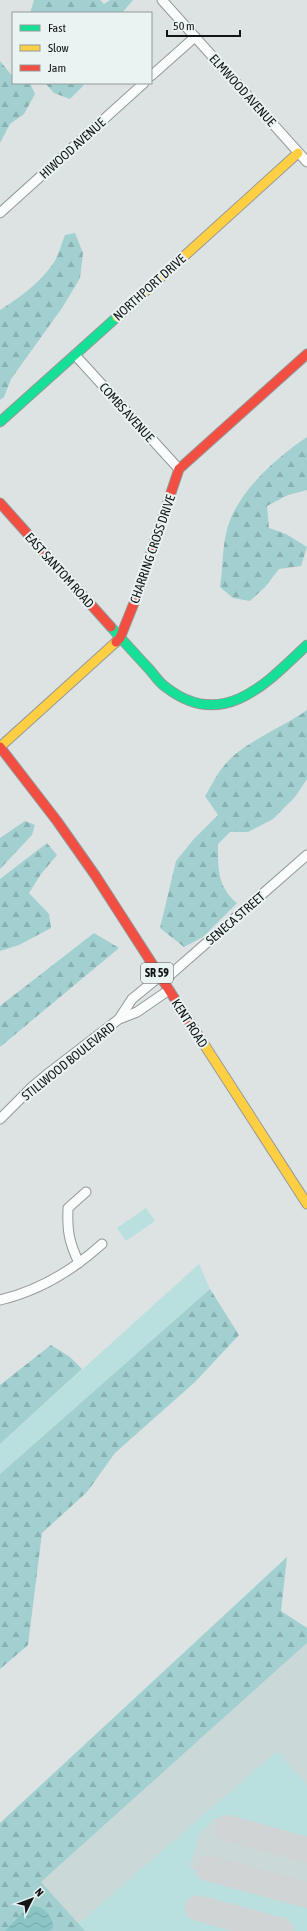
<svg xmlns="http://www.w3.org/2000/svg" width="307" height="1931" viewBox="0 0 307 1931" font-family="'Asap Condensed',sans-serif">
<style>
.built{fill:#cbd8d8}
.grass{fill:#b9e0df}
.forest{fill:url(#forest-firs)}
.water{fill:url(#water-waves)}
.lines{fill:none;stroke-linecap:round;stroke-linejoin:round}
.taxiway{stroke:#d0d4d4;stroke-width:26}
.street-casing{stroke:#959999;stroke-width:11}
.fast-casing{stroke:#959999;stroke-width:11}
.slow-casing{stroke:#959999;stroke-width:11}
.jam-casing{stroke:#959999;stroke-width:11}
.street{stroke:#fafbfb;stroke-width:9}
.fast{stroke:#16e098;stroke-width:9}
.slow{stroke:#ffcf43;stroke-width:9}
.jam{stroke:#f24e42;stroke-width:9}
.labels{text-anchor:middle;stroke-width:4;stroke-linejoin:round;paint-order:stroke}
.shield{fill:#e9f3f2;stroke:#525857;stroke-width:1}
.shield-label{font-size:12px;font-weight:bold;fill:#121515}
.street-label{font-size:13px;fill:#121515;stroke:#e9f3f2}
</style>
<defs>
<pattern id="forest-firs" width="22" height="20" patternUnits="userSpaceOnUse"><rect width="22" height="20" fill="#a2cfcf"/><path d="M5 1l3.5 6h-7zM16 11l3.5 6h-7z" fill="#8ab1b1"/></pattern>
<pattern id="water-waves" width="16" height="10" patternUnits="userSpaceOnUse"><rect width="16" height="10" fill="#8bc4c4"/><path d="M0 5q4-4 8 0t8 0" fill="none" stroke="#77a8a8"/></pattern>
</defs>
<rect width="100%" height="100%" fill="#dde3e3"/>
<path class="built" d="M307,1643V1931H70L41,1882Z"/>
<g class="grass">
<path d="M146,1208L155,1221L126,1241L117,1228Z"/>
<path d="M199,1264L210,1289L0,1474V1444Z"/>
<path d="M277,1751L307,1785V1843L215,1818L199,1834L189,1868L307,1901V1931H297L198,1904L195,1912L262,1931H85L78,1924Z"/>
</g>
<g class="forest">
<path d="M34,0H100L104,4L110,0H133L122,13H30Z"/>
<path d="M0,61L13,77V83H30L35,94L24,114L10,124L0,143Z"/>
<path d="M45,83H83V86L70,99L54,93Z"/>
<path d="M75,233L83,253L80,278L62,308L11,379L4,397L0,400V310C21,297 41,282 55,261C59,253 62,243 65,235Z"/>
<path d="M307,437V490L288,495L267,506L269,528L286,534L307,547L301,566L279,569L265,587L250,601L233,598L220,587C223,569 222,551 226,534C234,494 275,459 307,437Z"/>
<path d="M307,710V779L295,797L273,819L248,832H230L218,844C218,868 217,886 237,903L203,937L184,947L160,928L176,861L193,840L218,815L205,796C211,787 216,775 223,767C241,743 282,728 307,710Z"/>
<path d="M25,821L35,825L32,835L0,869V838Z"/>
<path d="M47,843L57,855L41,874L29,893L49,914L51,928L19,945L0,951V879Z"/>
<path d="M94,933L119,948L0,1047V1006Z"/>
<path d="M210,1289L239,1335L195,1382L115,1453L87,1492L42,1533L28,1645L0,1669V1474Z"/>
<path d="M51,1345L70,1357L82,1369L0,1444V1385Z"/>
<path d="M287,1557L281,1611L307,1628V1643L41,1882L85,1931H0V1823Z"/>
</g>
<path class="water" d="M32,1906C44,1906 53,1916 53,1928L49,1931H5L25,1910Z"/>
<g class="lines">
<g class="taxiway">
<path d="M227,1828L307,1850"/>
<path d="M208,1868L307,1895"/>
<path d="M198,1908L281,1931"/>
</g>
<defs>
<g id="street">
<path d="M162,0L307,162"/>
<path d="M151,76L195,37"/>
<path d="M0,213L144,83"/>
<path d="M75,355L179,469"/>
<path d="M163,981L307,855"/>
<path d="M119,1019L132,999L160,976"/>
<path d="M0,1119L32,1087L50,1072L119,1019L137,1012L169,990"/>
<path d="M79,1263C69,1242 67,1231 68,1208L86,1192"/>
<path d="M0,1300C38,1291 73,1270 102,1244"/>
</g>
<g id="fast">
<path d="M0,422L117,317"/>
<path d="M111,627C124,642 137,656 150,670C155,676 160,684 167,688C223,731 267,683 307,645"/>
</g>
<g id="slow">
<path d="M117,317L298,153"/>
<path d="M0,747L116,642"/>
<path d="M189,1021L307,1204"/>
</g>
<g id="jam">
<path d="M0,503L111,627"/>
<path d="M116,642L120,638L134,603L179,469L307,354"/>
<path d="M0,747L57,821L95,875L189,1021"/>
</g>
</defs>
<use href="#street" class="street-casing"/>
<use href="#fast" class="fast-casing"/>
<use href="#slow" class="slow-casing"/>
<use href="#jam" class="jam-casing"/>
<use href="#street" class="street"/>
<use href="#fast" class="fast"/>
<use href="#slow" class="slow"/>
<use href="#jam" class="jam"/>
</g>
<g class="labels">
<rect class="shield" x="141" y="963" width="32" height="20" rx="3"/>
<g class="shield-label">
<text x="157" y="977">SR 59</text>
</g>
<g class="street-label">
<text transform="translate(243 90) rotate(48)" y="5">ELMWOOD AVENUE</text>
<text transform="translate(72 148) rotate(-42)" y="5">HIWOOD AVENUE</text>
<text transform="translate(149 287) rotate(-42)" y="5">NORTHPORT DRIVE</text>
<text transform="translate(127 412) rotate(48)" y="5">COMBS AVENUE</text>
<text transform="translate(152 549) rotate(-71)" y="5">CHARRING CROSS DRIVE</text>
<text transform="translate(60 570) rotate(48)" y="5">EAST SANTOM ROAD</text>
<text transform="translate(235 918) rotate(-41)" y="5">SENECA STREET</text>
<text transform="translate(190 1023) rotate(57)" y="5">KENT ROAD</text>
<text transform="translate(68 1061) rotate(-39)" y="5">STILLWOOD BOULEVARD</text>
</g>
</g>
<rect x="12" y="12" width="140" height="72" fill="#e9f3f2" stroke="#939a9a"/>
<rect x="20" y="25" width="20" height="6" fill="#16e098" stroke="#939a9a"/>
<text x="48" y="32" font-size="12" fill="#121515">Fast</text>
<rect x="20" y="45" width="20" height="6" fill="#ffcf43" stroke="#939a9a"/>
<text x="48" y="52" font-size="12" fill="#121515">Slow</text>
<rect x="20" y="65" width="20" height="6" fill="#f24e42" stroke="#939a9a"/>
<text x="48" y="72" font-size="12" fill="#121515">Jam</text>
<g transform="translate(32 1899) rotate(48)" stroke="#e9f3f2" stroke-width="3" paint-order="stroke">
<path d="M0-3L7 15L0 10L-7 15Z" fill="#121515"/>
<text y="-6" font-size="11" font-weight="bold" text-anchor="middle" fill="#121515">N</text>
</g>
<path d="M167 30v6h73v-6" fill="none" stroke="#121515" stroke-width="2"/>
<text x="173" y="30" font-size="12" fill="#121515" stroke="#e9f3f2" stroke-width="3" paint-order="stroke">50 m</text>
</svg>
